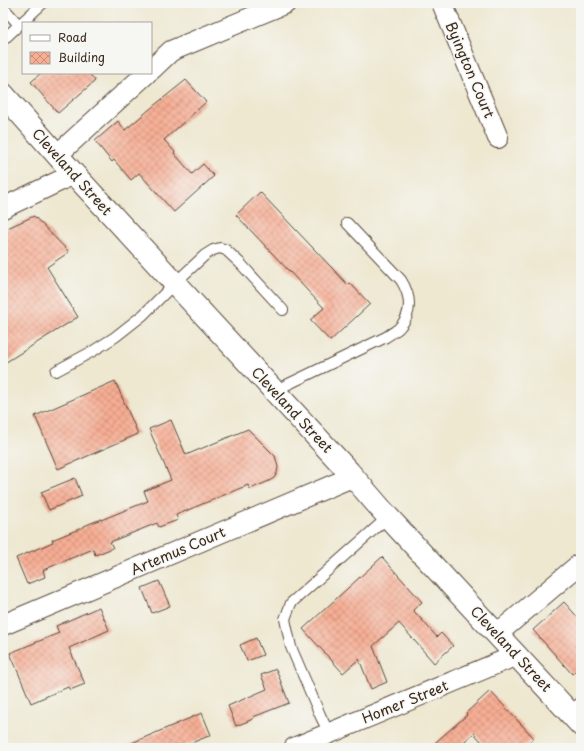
<svg xmlns="http://www.w3.org/2000/svg" width="584" height="751" viewBox="0 0 584 751" font-family="'Playpen Sans',sans-serif">
<style>
.building{fill:url(#building-cross-hatch)}
.lines{fill:none;stroke-linecap:round;stroke-linejoin:round}
.service-casing{stroke:#564639;stroke-width:12}
.minor-casing{stroke:#564639;stroke-width:22}
.secondary-casing{stroke:#564639;stroke-width:24}
.service{stroke:#fff;stroke-width:10}
.minor{stroke:#fff;stroke-width:20}
.secondary{stroke:#fff;stroke-width:22}
.labels{text-anchor:middle;stroke-width:3;stroke-linejoin:round;paint-order:stroke}
.street-label{font-size:14px;fill:#3b2a1e;stroke:#f6f6f2}
</style>
<defs>
<pattern id="building-cross-hatch" width="8" height="8" patternUnits="userSpaceOnUse"><rect width="8" height="8" fill="#f7ae94"/><path d="M0 0l8 8M0 8l8-8" fill="none" stroke="#c98e78"/></pattern>
</defs>
<rect width="100%" height="100%" fill="#f6f6f2"/>
<filter id="ink" filterUnits="userSpaceOnUse"><feTurbulence type="fractalNoise" baseFrequency=".025" numOctaves="2"/><feDisplacementMap in="SourceGraphic" scale="8" xChannelSelector="R" yChannelSelector="G"/><feConvolveMatrix kernelMatrix="1 2 1 2 8 2 1 2 1" color-interpolation-filters="sRGB"/></filter>
<filter id="wash" filterUnits="userSpaceOnUse"><feTurbulence type="fractalNoise" baseFrequency=".012" numOctaves="4" result="noise"/><feDisplacementMap in="SourceGraphic" scale="16" xChannelSelector="R" yChannelSelector="G"/><feGaussianBlur stdDeviation="0.9" result="paint"/><feColorMatrix in="noise" values="0 0 0 0 0 0 0 0 0 0 0 0 0 0 0 0 0 1.4 0 .05"/><feComposite in="paint" operator="in"/></filter>
<g filter="url(#wash)">
<rect width="100%" height="100%" fill="#eee8d1"/>
<g id="blocks">
<g class="building">
<path d="M41,73H89L95,81L58,113L31,82Z"/>
<path d="M186,80L206,102L164,140L175,152L174,153L192,174L203,164L214,176L174,212L139,173L131,180L114,160L112,162L95,141L118,121L125,130L156,104Z"/>
<path d="M260,192L348,285L350,283L370,304L330,341L310,320L324,308L236,215Z"/>
<path d="M34,216L69,252L47,267L78,317L3,364V230Z"/>
<path d="M115,381L138,434L58,469L35,416Z"/>
<path d="M171,420L186,455L248,429L275,456L278,467L277,473L274,478L269,481L250,489L248,485L176,515L178,520L159,527L157,523L110,542L113,548L95,555L93,549L43,570L45,577L27,584L16,558L53,542L52,540L84,527V526L101,519V520L148,501L144,491L171,480L149,429Z"/>
<path d="M75,478L82,496L49,510L41,492Z"/>
<path d="M382,557L422,602L413,610L437,637L441,633L453,646L434,663L399,623L373,646L387,682L371,689L359,659L343,673L303,629Z"/>
<path d="M159,581L170,606L152,613L142,588Z"/>
<path d="M564,602L581,621V666L572,674L533,630Z"/>
<path d="M99,607L109,630L69,648L85,684L70,690L68,687L31,703L10,653L59,633L56,626Z"/>
<path d="M256,638L263,655L247,661L240,645Z"/>
<path d="M276,669L289,703L253,717L254,718L253,719L236,726L228,706L267,689L261,675Z"/>
<path d="M490,691L534,738L522,748H487L474,733L457,748H429L467,715L466,713Z"/>
<path d="M202,713L211,735L179,748H120Z"/>
</g>
</g>
</g>
<g filter="url(#ink)">
<use href="#blocks" fill-opacity="0" stroke="#564639" stroke-width="1"/>
<g class="lines">
<defs>
<g id="service">
<path d="M3,7L19,25L3,40"/>
<path d="M19,25L43,3"/>
<path d="M56,371L93,351L115,337L143,315L175,283L205,255L213,250L220,248L226,250L240,263L283,310"/>
<path d="M274,391L386,337C390,334 396,331 399,328C413,313 411,296 401,280L347,223"/>
<path d="M569,712L581,702"/>
<path d="M329,733L321,717L291,647L285,619L291,603L388,517"/>
</g>
<g id="minor">
<path d="M442,3L498,138"/>
<path d="M151,70L171,51L286,3"/>
<path d="M57,155L147,73"/>
<path d="M3,208L74,174"/>
<path d="M3,625L352,477"/>
<path d="M497,634L581,563"/>
<path d="M294,748L517,655"/>
</g>
<path id="secondary" d="M3,94L74,174L349,472L388,517L581,725"/>
</defs>
<use href="#service" class="service-casing"/>
<use href="#minor" class="minor-casing"/>
<use href="#secondary" class="secondary-casing"/>
<use href="#service" class="service"/>
<use href="#minor" class="minor"/>
<use href="#secondary" class="secondary"/>
</g>
</g>
<g class="labels">
<g class="street-label">
<text transform="translate(470 70) rotate(67)" y="5">Byington Court</text>
<text transform="translate(72 172) rotate(48)" y="5">Cleveland Street</text>
<text transform="translate(292 410) rotate(47)" y="5">Cleveland Street</text>
<text transform="translate(178 551) rotate(-23)" y="5">Artemus Court</text>
<text transform="translate(511 649) rotate(47)" y="5">Cleveland Street</text>
<text transform="translate(405 702) rotate(-22)" y="5">Homer Street</text>
</g>
</g>
<rect width="584" height="751" fill="none" stroke="#f6f6f2" stroke-width="16"/>
<rect x="22" y="22" width="130" height="52" fill="#f6f6f2" stroke="#aba49d"/>
<rect x="30" y="35" width="20" height="6" fill="#ffffff" stroke="#aba49d"/>
<text x="58" y="42" font-size="12" fill="#3b2a1e">Road</text>
<rect x="30" y="52" width="20" height="12" fill="url(#building-cross-hatch)" stroke="#aba49d"/>
<text x="58" y="62" font-size="12" fill="#3b2a1e">Building</text>
</svg>
